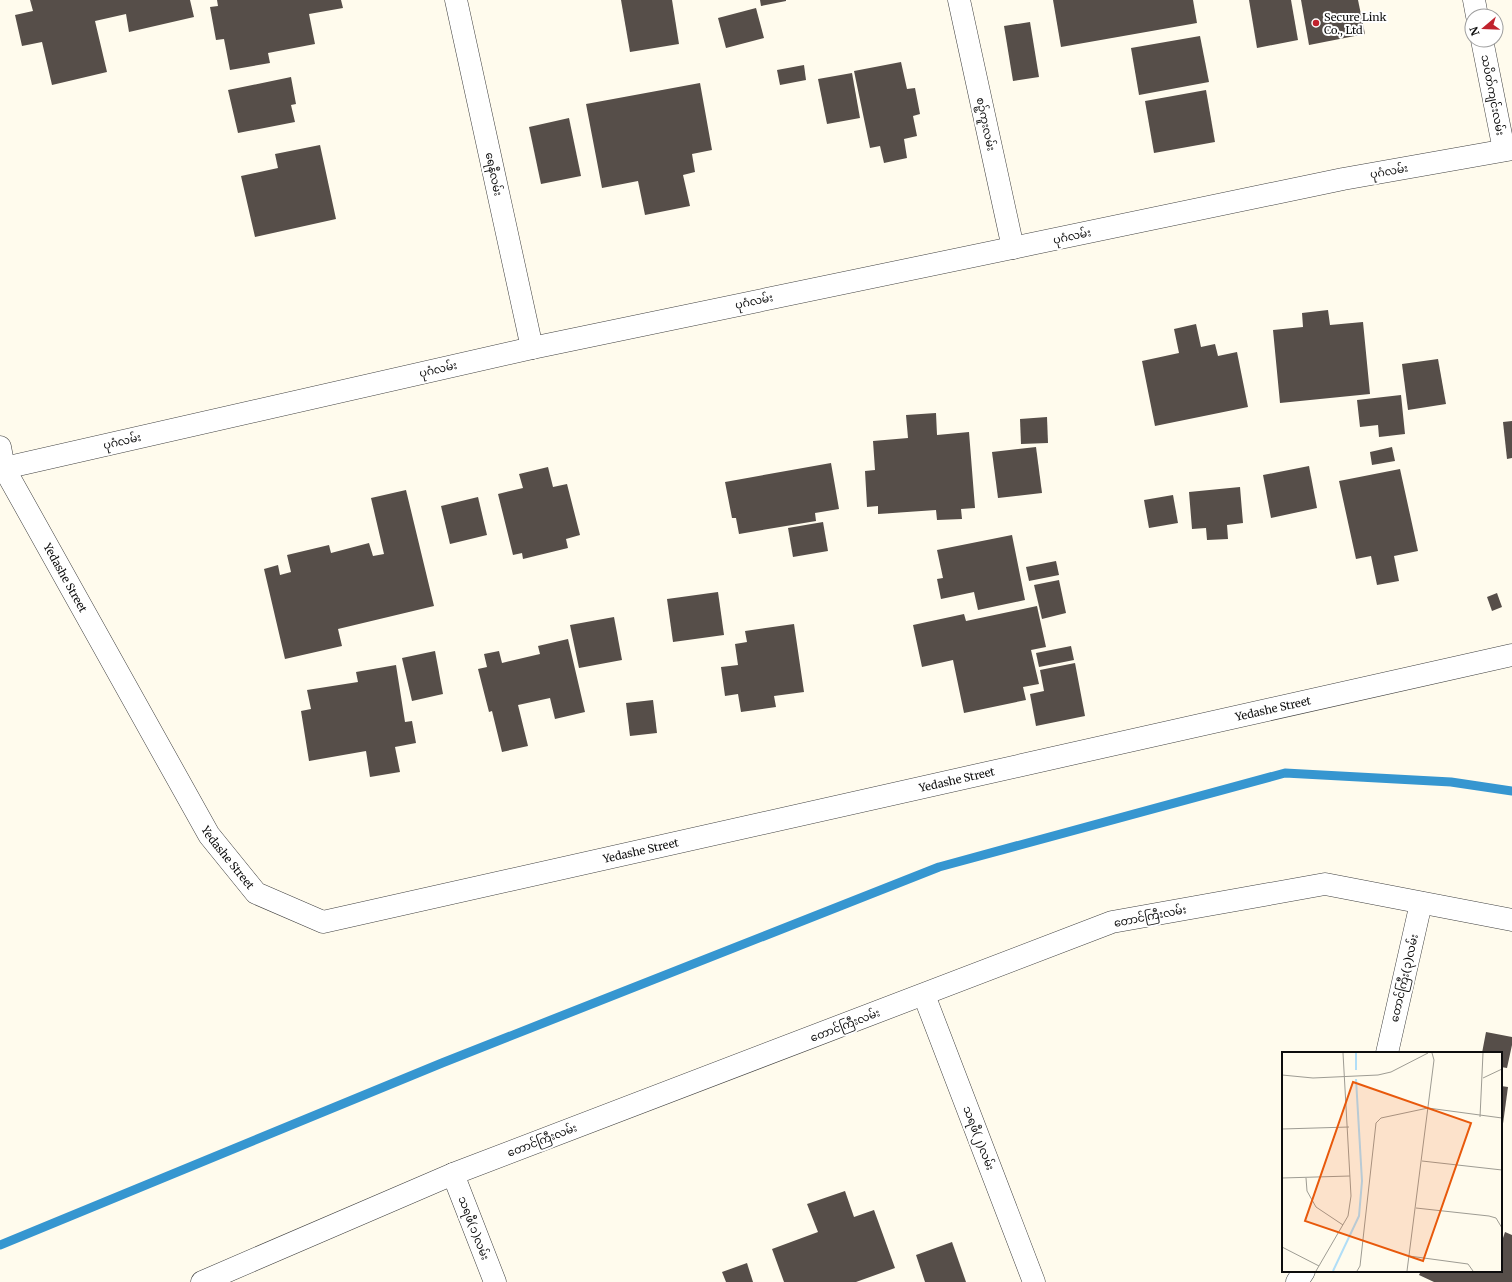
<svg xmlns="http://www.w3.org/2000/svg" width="1512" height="1282" viewBox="0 0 1512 1282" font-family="Merriweather,'Noto Sans Myanmar',serif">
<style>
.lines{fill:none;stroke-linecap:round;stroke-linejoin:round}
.stream{stroke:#3696d0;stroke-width:9}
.building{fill:#564e49}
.minor-casing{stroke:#404040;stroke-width:23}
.minor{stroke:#fff;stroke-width:22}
.poi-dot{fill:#c0222d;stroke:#fff;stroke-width:1.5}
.labels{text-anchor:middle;stroke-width:4;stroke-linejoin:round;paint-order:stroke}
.poi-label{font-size:11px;fill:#0d0d0d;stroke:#fff;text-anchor:start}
.street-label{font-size:11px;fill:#0d0d0d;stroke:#fff}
.inset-river{fill:none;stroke:#b1def7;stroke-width:2}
.inset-road{fill:none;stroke:#9e9c93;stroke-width:1}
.view{fill:#e8590c;fill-opacity:0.15;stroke:#e8590c;stroke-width:2}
.inset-edge{fill:none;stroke:#0d0d0d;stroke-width:2}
</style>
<rect width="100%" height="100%" fill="#fffbed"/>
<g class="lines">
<path class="stream" d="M0,1245L442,1063L939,867L1285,773L1451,782L1512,791"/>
</g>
<g class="building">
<path d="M30,0H190L194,17L129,32L126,14L95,21L107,72L52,85L42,42L22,46L15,15L33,11Z"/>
<path d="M217,0H341L343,8L309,14L315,44L268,53L270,63L230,70L224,39L216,40L210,7L218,6Z"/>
<path d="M621,0H672L679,44L630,52Z"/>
<path d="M760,0H786V1L761,6Z"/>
<path d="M1053,0H1193L1197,23L1061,47Z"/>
<path d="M1249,0H1291L1298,40L1257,48Z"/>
<path d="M1301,0H1358L1365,34L1309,45Z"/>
<path d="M756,8L764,38L726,48L718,18Z"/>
<path d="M1030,22L1039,77L1013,81L1004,26Z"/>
<path d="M1200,36L1209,82L1139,95L1131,48Z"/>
<path d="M901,62L907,89L915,88L920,114L913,116L917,136L904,139L907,158L884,163L880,146L870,148L854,71Z"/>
<path d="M804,65L806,80L780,85L777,70Z"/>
<path d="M852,73L860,118L827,124L818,79Z"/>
<path d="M291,77L296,104L291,105L295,122L238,133L228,90Z"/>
<path d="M700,83L712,150L692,154L695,172L683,175L690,206L645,215L638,181L602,188L586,104Z"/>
<path d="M1206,90L1215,142L1154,153L1145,101Z"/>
<path d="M569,118L581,176L541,184L529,127Z"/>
<path d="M320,145L336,219L255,237L241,176L278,168L275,154Z"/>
<path d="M1328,310L1330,325L1363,322L1370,394L1280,403L1273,330L1303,327L1302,313Z"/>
<path d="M1196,324L1201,347L1215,344L1218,356L1237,352L1248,407L1155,426L1142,361L1179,353L1174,329Z"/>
<path d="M1438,359L1446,404L1408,410L1402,364Z"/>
<path d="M1401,395L1405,434L1379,437L1378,425L1360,427L1357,400Z"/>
<path d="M936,413L937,435L969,432L975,508L961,509L962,519L937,520L936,510L878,514V506L867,507L865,471L875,470L873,441L908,438L906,415Z"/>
<path d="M1047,417L1048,443L1021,444L1020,419Z"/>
<path d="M1512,421V458L1507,459L1503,422Z"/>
<path d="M1036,447L1042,493L998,498L992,452Z"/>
<path d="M1392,447L1395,461L1372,465L1370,452Z"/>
<path d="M831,463L839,509L815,513L816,521L739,534L736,518H732L725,482Z"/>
<path d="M1309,466L1317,508L1271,518L1263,475Z"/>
<path d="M548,467L553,487L567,484L580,535L566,539L568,548L523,559L522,553L513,555L498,494L523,488L519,474Z"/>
<path d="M1400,469L1418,551L1394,556L1399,581L1377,585L1371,556L1356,559L1339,481Z"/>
<path d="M1240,487L1243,523L1227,525L1228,539L1207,540L1206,528L1192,529L1189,492Z"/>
<path d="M406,490L434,606L338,629L342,646L285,659L264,569L278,565L280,575L291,572L287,555L329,545L331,553L369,543L373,556L384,554L371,498Z"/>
<path d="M1173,495L1178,523L1149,528L1144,500Z"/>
<path d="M478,497L487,535L450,544L441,506Z"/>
<path d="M823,522L828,551L793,557L788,528Z"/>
<path d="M1012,535L1025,600L978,610L974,592L941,599L937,579L943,578L937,550Z"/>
<path d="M1056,561L1059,575L1029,581L1026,567Z"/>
<path d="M1059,580L1066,613L1042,619L1034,585Z"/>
<path d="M718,592L724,635L673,642L667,599Z"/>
<path d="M1497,593L1502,607L1492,611L1487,597Z"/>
<path d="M1037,606L1046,647L1031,650L1039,684L1023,687L1026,700L964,713L953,660L922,667L913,625L964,614L966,621Z"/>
<path d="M614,617L622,660L579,668L570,625Z"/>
<path d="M794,624L804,692L774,696L776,707L741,712L738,694L725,696L721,667L738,665L735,644L747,642L745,631Z"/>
<path d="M568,639L585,712L555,719L550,698L518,705L528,746L502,752L492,711L489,712L478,669L487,667L484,654L499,651L502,663L540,654L538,646Z"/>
<path d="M1071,646L1074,660L1039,667L1036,653Z"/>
<path d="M435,651L443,694L412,701L402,658Z"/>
<path d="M1075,663L1085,716L1036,726L1030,694L1044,691L1040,670Z"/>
<path d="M396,665L405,722L412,721L416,743L395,747L400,772L370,777L366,751L309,761L301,711L311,709L307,690L358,682L356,672Z"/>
<path d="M653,700L657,733L630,736L626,703Z"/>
<path d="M1486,1032L1512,1037V1045L1507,1068L1501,1067V1053H1482Z"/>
<path d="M1501,1086L1508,1087L1502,1131H1501Z"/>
<path d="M845,1191L854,1217L874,1210L895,1268L856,1282H784L772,1249L818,1232L807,1204Z"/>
<path d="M1505,1232L1512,1235V1282H1434L1419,1275L1421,1271H1501V1237L1503,1238Z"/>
<path d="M952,1242L966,1282H925L916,1255Z"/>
<path d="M747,1263L753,1282H726L722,1272Z"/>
</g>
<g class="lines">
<defs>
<g id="minor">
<path d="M456,0L532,348"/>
<path d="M959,0L1013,248"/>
<path d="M1474,0L1477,16"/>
<path d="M1482,40L1504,150"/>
<path id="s1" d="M0,447L4,468L209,835L256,893L323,922L1512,655"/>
<path d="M0,469L532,348L1343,179L1512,149"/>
<path d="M924,995L1034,1282"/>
<path d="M1387,1053L1421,903"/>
<path d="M453,1174L495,1282"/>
<path d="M202,1282L453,1174L1112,922L1325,884L1512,920"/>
<path d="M1297,1282L1304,1271"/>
</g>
</defs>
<use href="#minor" class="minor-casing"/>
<use href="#minor" class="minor"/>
</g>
<circle class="poi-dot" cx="1316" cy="23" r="4"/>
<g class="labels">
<g class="poi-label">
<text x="1324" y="21">Secure Link<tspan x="1324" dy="13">Co., Ltd</tspan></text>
</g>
<g class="street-label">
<text transform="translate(1493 95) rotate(79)" y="4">သပိတ်ကျင်းလမ်း</text>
<text transform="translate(986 124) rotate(78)" y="4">စဉ့်ကူးလမ်း</text>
<text transform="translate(1389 171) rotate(-10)" y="4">ပုဂံလမ်း</text>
<text transform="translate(494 174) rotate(78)" y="4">ရေနီလမ်း</text>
<text transform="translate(1072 236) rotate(-12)" y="4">ပုဂံလမ်း</text>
<text transform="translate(754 301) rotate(-12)" y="4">ပုဂံလမ်း</text>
<text transform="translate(438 369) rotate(-13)" y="4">ပုဂံလမ်း</text>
<text transform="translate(122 441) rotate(-13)" y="4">ပုဂံလမ်း</text>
<text dy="4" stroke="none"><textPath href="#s1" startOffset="147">Yedashe Street</textPath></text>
<text dy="4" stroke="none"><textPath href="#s1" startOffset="1563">Yedashe Street</textPath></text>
<text dy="4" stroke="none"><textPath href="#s1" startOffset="1239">Yedashe Street</textPath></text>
<text dy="4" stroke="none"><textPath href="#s1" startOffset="915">Yedashe Street</textPath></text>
<text dy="4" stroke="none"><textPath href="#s1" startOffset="471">Yedashe Street</textPath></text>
<text transform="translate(1150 916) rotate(-11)" y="4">တောင်ကြီးလမ်း</text>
<text transform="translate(1404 978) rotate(-77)" y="4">တောင်ကြီး(၃)လမ်း</text>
<text transform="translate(845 1025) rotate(-21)" y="4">တောင်ကြီးလမ်း</text>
<text transform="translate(979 1138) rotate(69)" y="4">သရဖီ(၂)လမ်း</text>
<text transform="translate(542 1140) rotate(-21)" y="4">တောင်ကြီးလမ်း</text>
<text transform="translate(474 1228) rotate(69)" y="4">သရဖီ(၁)လမ်း</text>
</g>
</g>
<g transform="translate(1282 1052)">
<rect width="220" height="220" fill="#fffbed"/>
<path class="inset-river" d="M74,1V18M51,219L77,164L80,129L74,27"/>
<path class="inset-road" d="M0,23L31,26L96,23L109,20L146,1M201,26L220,17M198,65L201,1M0,77L67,75M140,109L220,118M0,126L68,124M24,126L25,139L34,155L61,173M134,156L207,164L214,166L220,176M0,195L37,214M127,204L186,212L191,219M34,219L66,164L69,144L61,1M75,219L78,214L94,71L99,66L146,56L220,66M125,219L152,8L150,1"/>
<path class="view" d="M71,30L189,71L141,209L23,169Z"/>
<rect width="220" height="220" class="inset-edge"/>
</g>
<g transform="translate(1484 28) rotate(251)"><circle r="19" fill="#ffffff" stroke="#9e9e9e"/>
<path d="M0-3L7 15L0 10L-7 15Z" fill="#c0222d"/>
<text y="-6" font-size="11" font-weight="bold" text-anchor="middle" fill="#0d0d0d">N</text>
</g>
</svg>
